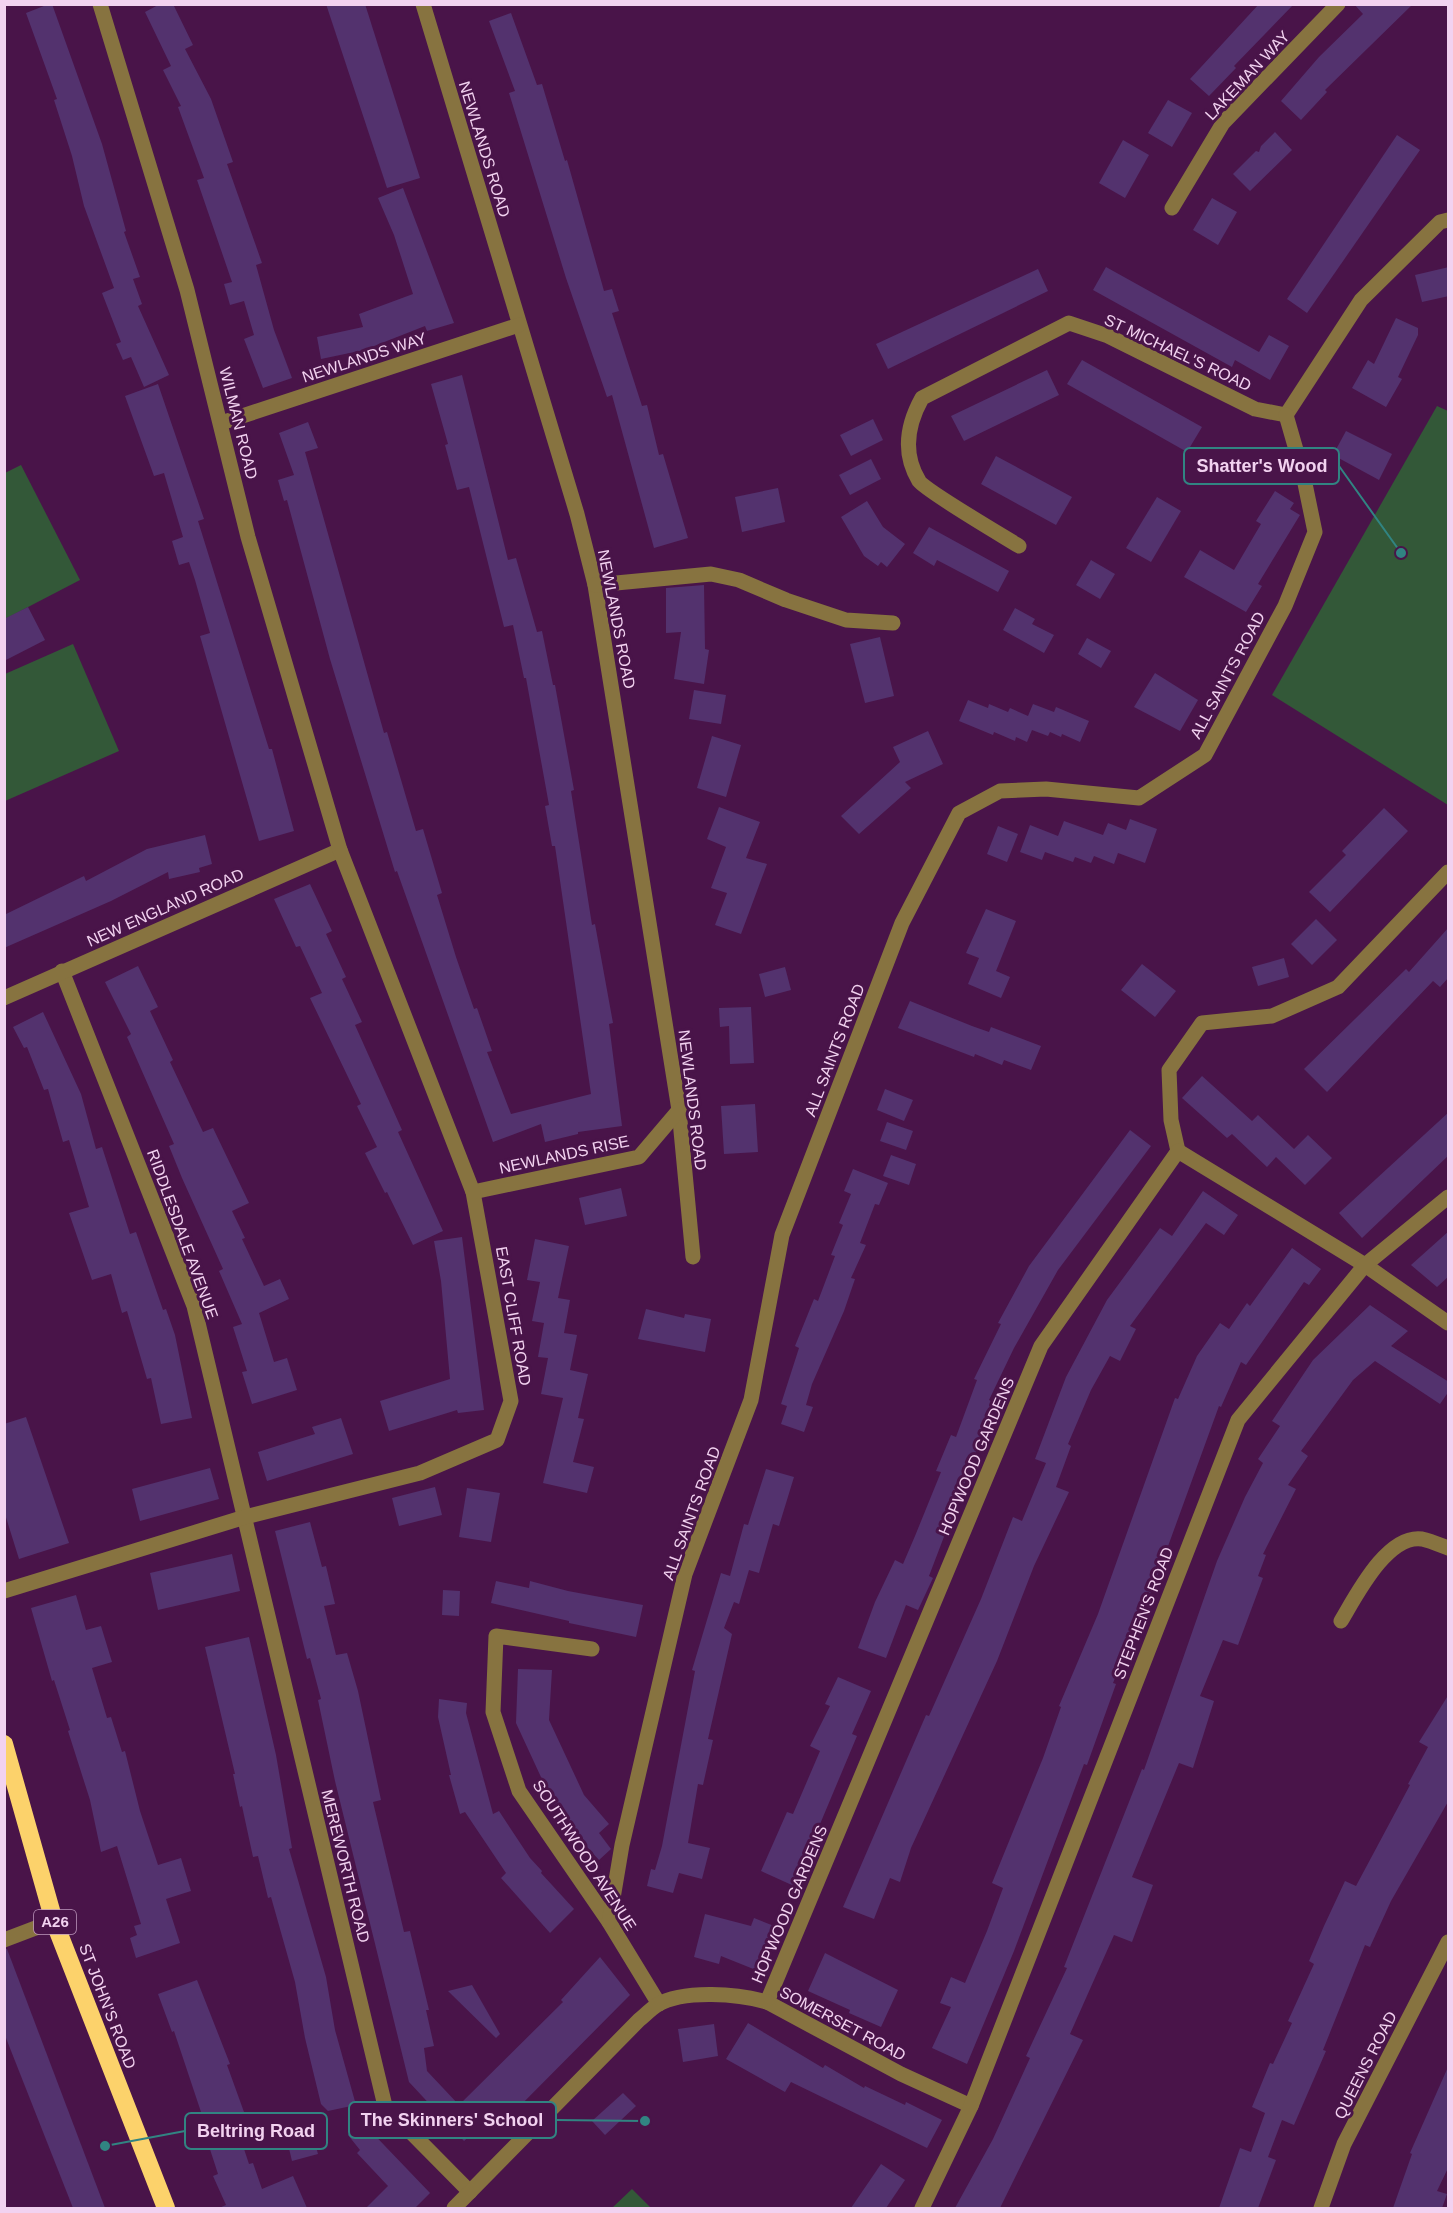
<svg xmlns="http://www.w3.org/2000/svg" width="1453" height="2213" viewBox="0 0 1453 2213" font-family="Helvetica,sans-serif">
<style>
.green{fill:#335838}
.building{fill:#53326e}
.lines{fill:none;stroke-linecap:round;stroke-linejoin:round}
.minor{stroke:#877340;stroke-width:15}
.highway{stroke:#fcd26b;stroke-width:18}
.labels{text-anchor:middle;stroke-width:6;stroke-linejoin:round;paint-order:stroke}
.shield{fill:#491449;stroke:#bf99be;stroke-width:1.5}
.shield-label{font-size:15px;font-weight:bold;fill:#f2d2f0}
.street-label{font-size:16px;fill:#f2d2f0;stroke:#491449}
.leader{fill:none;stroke:#318482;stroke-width:2}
.callout-dot{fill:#318482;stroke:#491449;stroke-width:2}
.callout{fill:#491449;stroke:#318482;stroke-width:2}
.callout-label{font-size:18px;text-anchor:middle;font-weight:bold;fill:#f2d2f0}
</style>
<rect width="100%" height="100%" fill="#491449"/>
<g class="green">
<path d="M1437,406L1448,411V805L1272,695Z"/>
<path d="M21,465L80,580L5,619V473Z"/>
<path d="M73,644L119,751L5,801V674Z"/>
<path d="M632,2189L651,2208H612Z"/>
</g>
<g class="building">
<path d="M49,4H52L102,144L126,231L124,232L140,277L133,279L142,304L138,306L169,375L144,387L131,357L123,360L116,344L121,342L102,293L114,288L84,206L72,156L54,100L57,99L26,13Z"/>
<path d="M160,4H173L193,45L185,49L211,99L233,162L227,164L262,263L256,265L274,330L292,378L263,388L244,339L254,335L244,301L230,305L224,284L232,282L197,180L204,178L178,107L181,106L163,70L171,66L145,12Z"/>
<path d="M326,4H365L420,178L387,188Z"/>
<path d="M1259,4H1294L1234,66L1236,68L1209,96L1190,79Z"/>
<path d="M1354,4H1413L1325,90L1327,92L1301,120L1281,101L1319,57L1363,14Z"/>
<path d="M511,13L537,85L542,84L565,161L567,160L604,291L612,289L619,311L612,313L642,406L647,405L659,455L663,454L688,538L654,548L612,395L607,397L566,278L509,93L515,91L489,21Z"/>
<path d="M1168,100L1192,113L1172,147L1148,133Z"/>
<path d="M1275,132L1292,150L1250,191L1233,174L1256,151L1259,152L1261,146Z"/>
<path d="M1397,135L1420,150L1307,313L1287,299Z"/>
<path d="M1123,140L1149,155L1125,198L1099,183Z"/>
<path d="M403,188L454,323L427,331L425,326L364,350L321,359L317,337L363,327L359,314L413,294L394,235L378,198Z"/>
<path d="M1212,198L1237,212L1218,245L1193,230Z"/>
<path d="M1106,267L1259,352L1269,335L1289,346L1270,380L1235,360L1232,367L1093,290Z"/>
<path d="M1449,267V296L1422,302L1415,275Z"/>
<path d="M1038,269L1048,291L888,369L876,344Z"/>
<path d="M1396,318L1418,328V335L1398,377L1402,379L1386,407L1352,388L1368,360L1374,364Z"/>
<path d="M1082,360L1202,427L1187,452L1067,384Z"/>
<path d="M1047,370L1059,395L964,441L951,416Z"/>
<path d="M462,375L508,560L516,558L537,632L542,631L553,685H555L574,790L571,791L592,925L595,924L613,1023L609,1024L622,1126L578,1132V1134L545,1142L541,1124L493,1142L397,871L395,872L330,659L287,500L284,501L278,480L294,475L279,433L308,422L318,448L305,452L384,733L387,732L416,831L423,829L442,893L437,895L456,957L474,1009L477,1008L492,1051L487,1052L511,1114L591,1094L555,846H552L545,806L549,805L526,678H524L513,625L504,627L469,487L457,490L445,445L448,444L431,384Z"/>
<path d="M158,384L204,519L198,521L269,749H272L294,831L259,841L200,636L210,633L195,580L189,562L179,565L172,541L183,537L164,473L154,476L125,396Z"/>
<path d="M873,419L883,440L851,456L840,435Z"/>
<path d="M1346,431L1392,454L1379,480L1333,455Z"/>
<path d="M996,456L1072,497L1056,525L981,484Z"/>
<path d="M871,459L881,479L850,495L839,475Z"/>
<path d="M778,488L785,522L742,532L735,497Z"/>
<path d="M1275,491L1294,503L1290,509L1300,515L1258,584L1262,586L1246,612L1184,577L1200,550L1234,570L1261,524L1256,521Z"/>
<path d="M1157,497L1181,511L1151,562L1126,548Z"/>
<path d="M867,501L883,527L905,544L887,567L881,562L878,566L864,556L841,517Z"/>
<path d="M929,527L1009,571L998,592L937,560L934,566L913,553Z"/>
<path d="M1091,560L1115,574L1100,599L1076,585Z"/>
<path d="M704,585L705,649L709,650L704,684L674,679L681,632L666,633V588Z"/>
<path d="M28,607L45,640L4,661V619Z"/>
<path d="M1015,608L1035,619L1032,624L1054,635L1044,653L1003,630Z"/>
<path d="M880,637L894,696L865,703L850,644Z"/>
<path d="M1087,638L1111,651L1101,668L1078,654Z"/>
<path d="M1155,673L1198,700L1180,731L1134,707Z"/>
<path d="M694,690L726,695L721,724L689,719Z"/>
<path d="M968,700L988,708L989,704L1008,712L1010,708L1028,716L1033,704L1054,712L1056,707L1089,721L1080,742L1062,734L1061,737L1050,732L1048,736L1032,730L1027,742L1016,737L1015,741L994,732L993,735L959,721Z"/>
<path d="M928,731L943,764L905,782L911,788L859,834L841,816L900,762L893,747Z"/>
<path d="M712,736L741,745L726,797L697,788Z"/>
<path d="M719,807L760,822L746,858L767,864L741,934L715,925L727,893L711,888L726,847L707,839Z"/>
<path d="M1384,808L1408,831L1330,912L1309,892L1346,855L1342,851Z"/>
<path d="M1130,819L1157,829L1145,863L1118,853L1114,864L1094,856L1091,863L1075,857L1073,862L1045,852L1042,860L1020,852L1030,825L1058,836L1064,821L1103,835L1108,823L1126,830Z"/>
<path d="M998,826L1018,834L1007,862L987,854Z"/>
<path d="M205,835L212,864L199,868L200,872L169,879L168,872L111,901L4,948V915L84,876L86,881L147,849Z"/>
<path d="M310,884L332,931L326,934L346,977L342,979L362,1022L355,1025L402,1130L398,1132L443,1231L413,1245L387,1192L385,1193L365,1153L377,1147L357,1106L361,1104L310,998L322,993L300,946L296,947L274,899Z"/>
<path d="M986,909L1016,921L996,971L1010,977L1001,998L968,984L979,958L966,953Z"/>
<path d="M1316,919L1337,940L1312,965L1291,944Z"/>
<path d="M1449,927V977L1440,987L1433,981L1327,1092L1304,1069L1406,969L1409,972Z"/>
<path d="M1284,958L1289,977L1258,986L1252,967Z"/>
<path d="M1142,964L1176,991L1155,1017L1121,990Z"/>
<path d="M138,966L158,1007L150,1011L173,1060L170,1062L203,1132L213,1128L249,1203L232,1211L245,1238L242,1239L264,1286L280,1279L289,1299L259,1313L274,1362L287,1358L297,1390L252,1404L242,1372L247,1371L233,1327L242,1324L219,1271L223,1269L182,1178L169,1146L174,1144L127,1037L131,1034L105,982Z"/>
<path d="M785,967L791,990L765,997L759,974Z"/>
<path d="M910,1001L972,1026L989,1032L991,1027L1041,1046L1031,1070L1004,1060L1002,1065L975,1054L974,1057L898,1028Z"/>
<path d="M751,1007L754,1063L730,1064L729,1026L720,1027L719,1008Z"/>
<path d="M43,1012L81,1094L96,1149L102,1147L130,1234L136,1232L163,1310L166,1309L175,1335L192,1418L161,1424L151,1378L147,1379L127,1311L122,1313L111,1274L92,1280L69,1213L89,1207L69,1140L63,1142L48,1089L44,1090L27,1047L24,1048L13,1027Z"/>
<path d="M1202,1076L1252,1121L1258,1115L1294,1149L1308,1135L1332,1158L1305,1185L1276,1157L1267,1167L1232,1134L1227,1138L1182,1098Z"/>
<path d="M885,1089L913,1100L904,1121L877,1110Z"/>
<path d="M755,1104L758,1152L724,1154L721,1106Z"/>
<path d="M1449,1112V1155L1362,1238L1339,1213Z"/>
<path d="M887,1122L913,1131L906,1150L880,1141Z"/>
<path d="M1130,1130L1151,1146L1058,1270L1014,1348L989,1400L995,1403L929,1576L933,1578L918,1610L906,1605L886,1658L858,1648L875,1602L895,1560L903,1564L915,1536L941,1472L936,1471L951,1435L956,1437L977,1380L974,1379L1001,1324L998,1323L1029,1266Z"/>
<path d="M891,1155L916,1164L909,1185L883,1176Z"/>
<path d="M853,1169L888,1183L879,1205L875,1204L860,1243L866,1245L851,1278L855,1279L844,1311L812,1384L806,1405L813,1407L804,1432L781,1424L787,1406L781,1404L799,1348L795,1346L814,1299L818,1301L835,1256L831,1255L843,1225L839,1223L851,1194L844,1191Z"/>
<path d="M621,1188L627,1216L585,1225L579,1198Z"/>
<path d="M1203,1191L1238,1215L1224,1235L1206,1223L1130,1326L1136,1329L1120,1361L1110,1356L1091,1390L1068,1444L1071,1446L1056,1487L1069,1492L1034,1566L997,1661L911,1848L900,1882L890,1878L874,1919L843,1907L926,1715L929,1716L981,1599L1013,1517L1022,1521L1046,1463L1035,1459L1066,1377L1107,1300L1160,1228L1172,1236Z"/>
<path d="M1449,1231V1276L1437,1287L1411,1265Z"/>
<path d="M462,1237L484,1410L458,1413L457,1410L389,1431L380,1401L450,1379L441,1281L434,1241Z"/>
<path d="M535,1239L569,1246L558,1298L570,1300L564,1333L577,1335L570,1370L588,1374L578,1418L584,1419L573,1462L594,1467L587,1493L543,1483L563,1398L541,1394L548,1358L538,1357L544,1323L532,1321L540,1282L527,1280Z"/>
<path d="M1292,1248L1321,1269L1309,1285L1304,1282L1246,1365L1241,1362L1221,1407L1219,1406L1155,1582L1113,1683L1116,1684L1087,1765L1084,1764L1014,1951L967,2064L932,2048L951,2007L940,2003L951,1977L965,1983L987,1931L1003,1888L992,1883L1043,1758L1061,1707L1059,1706L1098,1614L1175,1398L1178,1399L1197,1356L1220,1323L1229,1329L1247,1303L1250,1306Z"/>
<path d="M1370,1305L1408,1331L1391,1346L1449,1382V1391L1440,1404L1375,1361L1353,1380L1301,1451L1308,1456L1288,1485L1296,1489L1263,1554L1266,1555L1258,1576L1263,1578L1238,1645L1223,1640L1200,1696L1214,1701L1193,1768L1179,1763L1132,1877L1153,1885L1132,1942L1114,1935L1070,2034L1083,2040L1000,2208H955L993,2139L1030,2058L1026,2056L1067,1968L1064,1967L1142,1769L1144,1770L1217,1561L1245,1497L1263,1463L1258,1459L1280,1426L1272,1421L1313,1360Z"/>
<path d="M646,1309L684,1318L685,1314L711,1319L705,1352L638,1339Z"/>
<path d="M26,1417L69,1543L19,1559L4,1511V1424Z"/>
<path d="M341,1418L353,1454L267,1481L258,1452L315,1434L312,1427Z"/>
<path d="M210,1468L219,1499L140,1521L132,1489Z"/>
<path d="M766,1469L794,1477L779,1526L773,1524L759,1573L749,1570L739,1604L734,1602L724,1628L732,1634L708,1739L713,1740L703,1785L698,1784L688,1843L710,1848L702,1879L679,1873L673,1893L647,1886L651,1869L655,1870L662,1846L695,1671L692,1670L721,1573L730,1576L744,1524L748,1525Z"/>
<path d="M435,1487L442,1515L399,1526L392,1498Z"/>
<path d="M467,1488L500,1493L491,1542L459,1537Z"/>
<path d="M310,1522L322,1567L326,1566L335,1604L324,1606L336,1655L347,1653L358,1691L381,1800L373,1802L404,1932L410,1931L429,2010H426L434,2046L424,2048L427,2071L459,2105L563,2002L561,2000L600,1957L630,1995L503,2123L494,2115L464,2141L409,2082L335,1781L318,1700L321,1699L310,1658L307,1659L275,1531Z"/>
<path d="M232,1554L240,1591L158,1610L150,1573Z"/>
<path d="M496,1581L529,1588L530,1581L568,1591L643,1605L636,1637L569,1623V1621L491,1603Z"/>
<path d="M443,1590L460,1591L459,1616L442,1615Z"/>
<path d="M76,1595L86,1630L101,1626L112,1662L92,1668L107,1718L111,1717L122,1752L125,1751L140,1811L158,1865L181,1858L191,1891L166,1899L180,1943L136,1958L130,1938L137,1935L134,1926L141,1924L117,1846L101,1852L90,1800L68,1731L70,1730L54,1680L52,1681L31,1608Z"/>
<path d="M249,1637L276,1755L292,1848L289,1849L326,1977L335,2030L356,2105L328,2111L321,2104L305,2038L295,1982L271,1897L268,1898L258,1856L253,1857L242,1806L240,1807L233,1774H235L205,1647Z"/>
<path d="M518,1669L552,1670L549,1720L584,1795L609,1824L599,1833L611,1849L599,1860L559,1816L516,1723Z"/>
<path d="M838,1677L871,1691L852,1734L857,1736L794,1886L761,1871L787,1812L793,1814L820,1751L810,1746L830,1706L825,1704Z"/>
<path d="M1449,1694V1800L1391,1901L1370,1947L1365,1945L1323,2050L1326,2051L1294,2125L1282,2120L1268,2157L1276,2160L1258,2208H1219L1240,2148L1251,2152L1265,2113L1252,2107L1270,2063L1273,2064L1292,2023L1288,2021L1314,1964L1309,1961L1324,1926L1345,1881L1356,1886L1410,1785L1408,1784L1428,1747L1419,1742Z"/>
<path d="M439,1699L467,1703L466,1713L493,1814L499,1811L530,1858L542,1871L541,1873L574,1909L550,1933L501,1878L506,1873L465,1812L460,1814L449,1775H451L438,1717Z"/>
<path d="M705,1914L751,1926L754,1918L774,1926L756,1970L721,1956L719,1964L694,1957Z"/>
<path d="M4,1949H7L105,2208H73L4,2033Z"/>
<path d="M825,1953L898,1990L881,2027L849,2013L850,2010L808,1991Z"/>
<path d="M197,1980L230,2064L227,2065L244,2112L233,2116L249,2164L253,2163L262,2189L293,2176L307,2208H219L226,2205L213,2176L218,2174L206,2137L209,2136L174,2031L172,2032L158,1994Z"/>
<path d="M472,1985L500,2034L496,2038L448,1991Z"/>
<path d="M748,2023L823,2068L825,2065L864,2088L865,2086L905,2105L906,2102L942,2120L927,2148L791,2082L785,2092L726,2059Z"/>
<path d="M714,2024L718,2056L683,2062L678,2029Z"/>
<path d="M1448,2067L1449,2166L1437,2191L1447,2194L1442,2208H1393L1412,2154L1410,2153Z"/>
<path d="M623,2093L636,2106L605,2135L592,2121Z"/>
<path d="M309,2122L318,2154L292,2161L284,2128Z"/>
<path d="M362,2122L430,2193L415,2208H366L388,2186L357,2153L360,2150L348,2135Z"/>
<path d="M881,2164L905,2180L886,2208H851Z"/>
</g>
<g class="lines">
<g class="minor">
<path d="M423,4L577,514L595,585L679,1110L693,1257"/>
<path d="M1172,208L1223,123L1338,4"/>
<path d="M1286,415L1361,300L1440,222L1448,220"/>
<path d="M221,423L519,325"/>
<path d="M1019,546C1003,536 926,491 919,481C902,453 907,425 922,398L1069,323L1108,336L1255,409L1286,415"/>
<path d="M595,585L711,574L739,580L786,600L846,620L893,623"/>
<path d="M62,971L194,1306L385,2106L470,2192"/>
<path d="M4,998L340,850"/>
<path d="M1178,1151L1171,1120L1169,1070L1202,1023L1272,1016L1338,987L1448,872"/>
<path d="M473,1192L639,1157L679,1110"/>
<path d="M4,1591L245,1517L420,1473L497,1440L511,1401L473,1192L340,850L248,537L187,290L100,4"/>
<path d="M1341,1621C1356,1596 1387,1534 1422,1539C1431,1541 1440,1545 1448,1548"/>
<path d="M592,1649L496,1636L493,1712L519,1791L609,1922L659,2004"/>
<path d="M609,1922L622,1845L685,1574L751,1400L782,1235L902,923L959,813L1000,791L1046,789L1139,798L1205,755L1285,606L1315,532L1303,474L1286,415"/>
<path d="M4,1940L54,1921"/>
<path d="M767,2002L1041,1346L1178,1151L1365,1265L1448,1323"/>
<path d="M454,2208L639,2020C645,2015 651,2009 657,2005C684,1989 739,1994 767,2002L901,2074L971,2106"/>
<path d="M922,2208L971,2106L1238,1420L1365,1265L1448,1197"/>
<path d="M1321,2208L1344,2144L1448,1942"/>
</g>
<path class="highway" d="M4,1744L54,1921L166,2208"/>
</g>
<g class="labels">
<rect class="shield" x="34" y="1910" width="42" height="24" rx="4.5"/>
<g class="shield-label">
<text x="55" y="1927">A26</text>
</g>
<g class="street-label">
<text transform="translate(1247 75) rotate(-47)" y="6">LAKEMAN WAY</text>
<text transform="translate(485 149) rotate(73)" y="6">NEWLANDS ROAD</text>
<text transform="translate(1178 352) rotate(25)" y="6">ST MICHAEL'S ROAD</text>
<text transform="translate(364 357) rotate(-18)" y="6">NEWLANDS WAY</text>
<text transform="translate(239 423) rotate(76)" y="6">WILMAN ROAD</text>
<text transform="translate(617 619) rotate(79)" y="6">NEWLANDS ROAD</text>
<text transform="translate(1227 675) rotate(-62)" y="6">ALL SAINTS ROAD</text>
<text transform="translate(165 907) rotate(-24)" y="6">NEW ENGLAND ROAD</text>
<text transform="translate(834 1050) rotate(-69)" y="6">ALL SAINTS ROAD</text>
<text transform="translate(693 1100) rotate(83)" y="6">NEWLANDS ROAD</text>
<text transform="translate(564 1154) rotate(-12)" y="6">NEWLANDS RISE</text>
<text transform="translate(183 1234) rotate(70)" y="6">RIDDLESDALE AVENUE</text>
<text transform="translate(514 1316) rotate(80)" y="6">EAST CLIFF ROAD</text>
<text transform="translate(976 1456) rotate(-67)" y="6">HOPWOOD GARDENS</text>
<text transform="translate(691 1513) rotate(-70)" y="6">ALL SAINTS ROAD</text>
<text transform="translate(1143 1613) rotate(-69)" y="6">STEPHEN'S ROAD</text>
<text transform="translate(585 1855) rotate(57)" y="6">SOUTHWOOD AVENUE</text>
<text transform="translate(346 1866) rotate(76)" y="6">MEREWORTH ROAD</text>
<text transform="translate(789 1904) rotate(-67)" y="6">HOPWOOD GARDENS</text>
<text transform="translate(108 2006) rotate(69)" y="6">ST JOHN'S ROAD</text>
<text transform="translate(843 2023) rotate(28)" y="6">SOMERSET ROAD</text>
<text transform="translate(1365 2065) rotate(-63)" y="6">QUEENS ROAD</text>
</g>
</g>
<path class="leader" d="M1401 553L1339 466M645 2121L556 2120M105 2146L185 2131"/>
<g class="callout-dot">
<circle cx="1401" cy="553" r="6"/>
<circle cx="645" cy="2121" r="6"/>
<circle cx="105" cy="2146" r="6"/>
</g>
<g class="callout">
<rect x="1184" y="448" width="155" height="36" rx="6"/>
<rect x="349" y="2102" width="207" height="36" rx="6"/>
<rect x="185" y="2113" width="142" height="36" rx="6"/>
</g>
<g class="callout-label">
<text x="1262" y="472">Shatter's Wood</text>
<text x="452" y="2126">The Skinners' School</text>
<text x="256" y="2137">Beltring Road</text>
</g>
<rect width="1453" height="2213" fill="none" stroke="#f2d2f0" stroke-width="12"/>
</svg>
